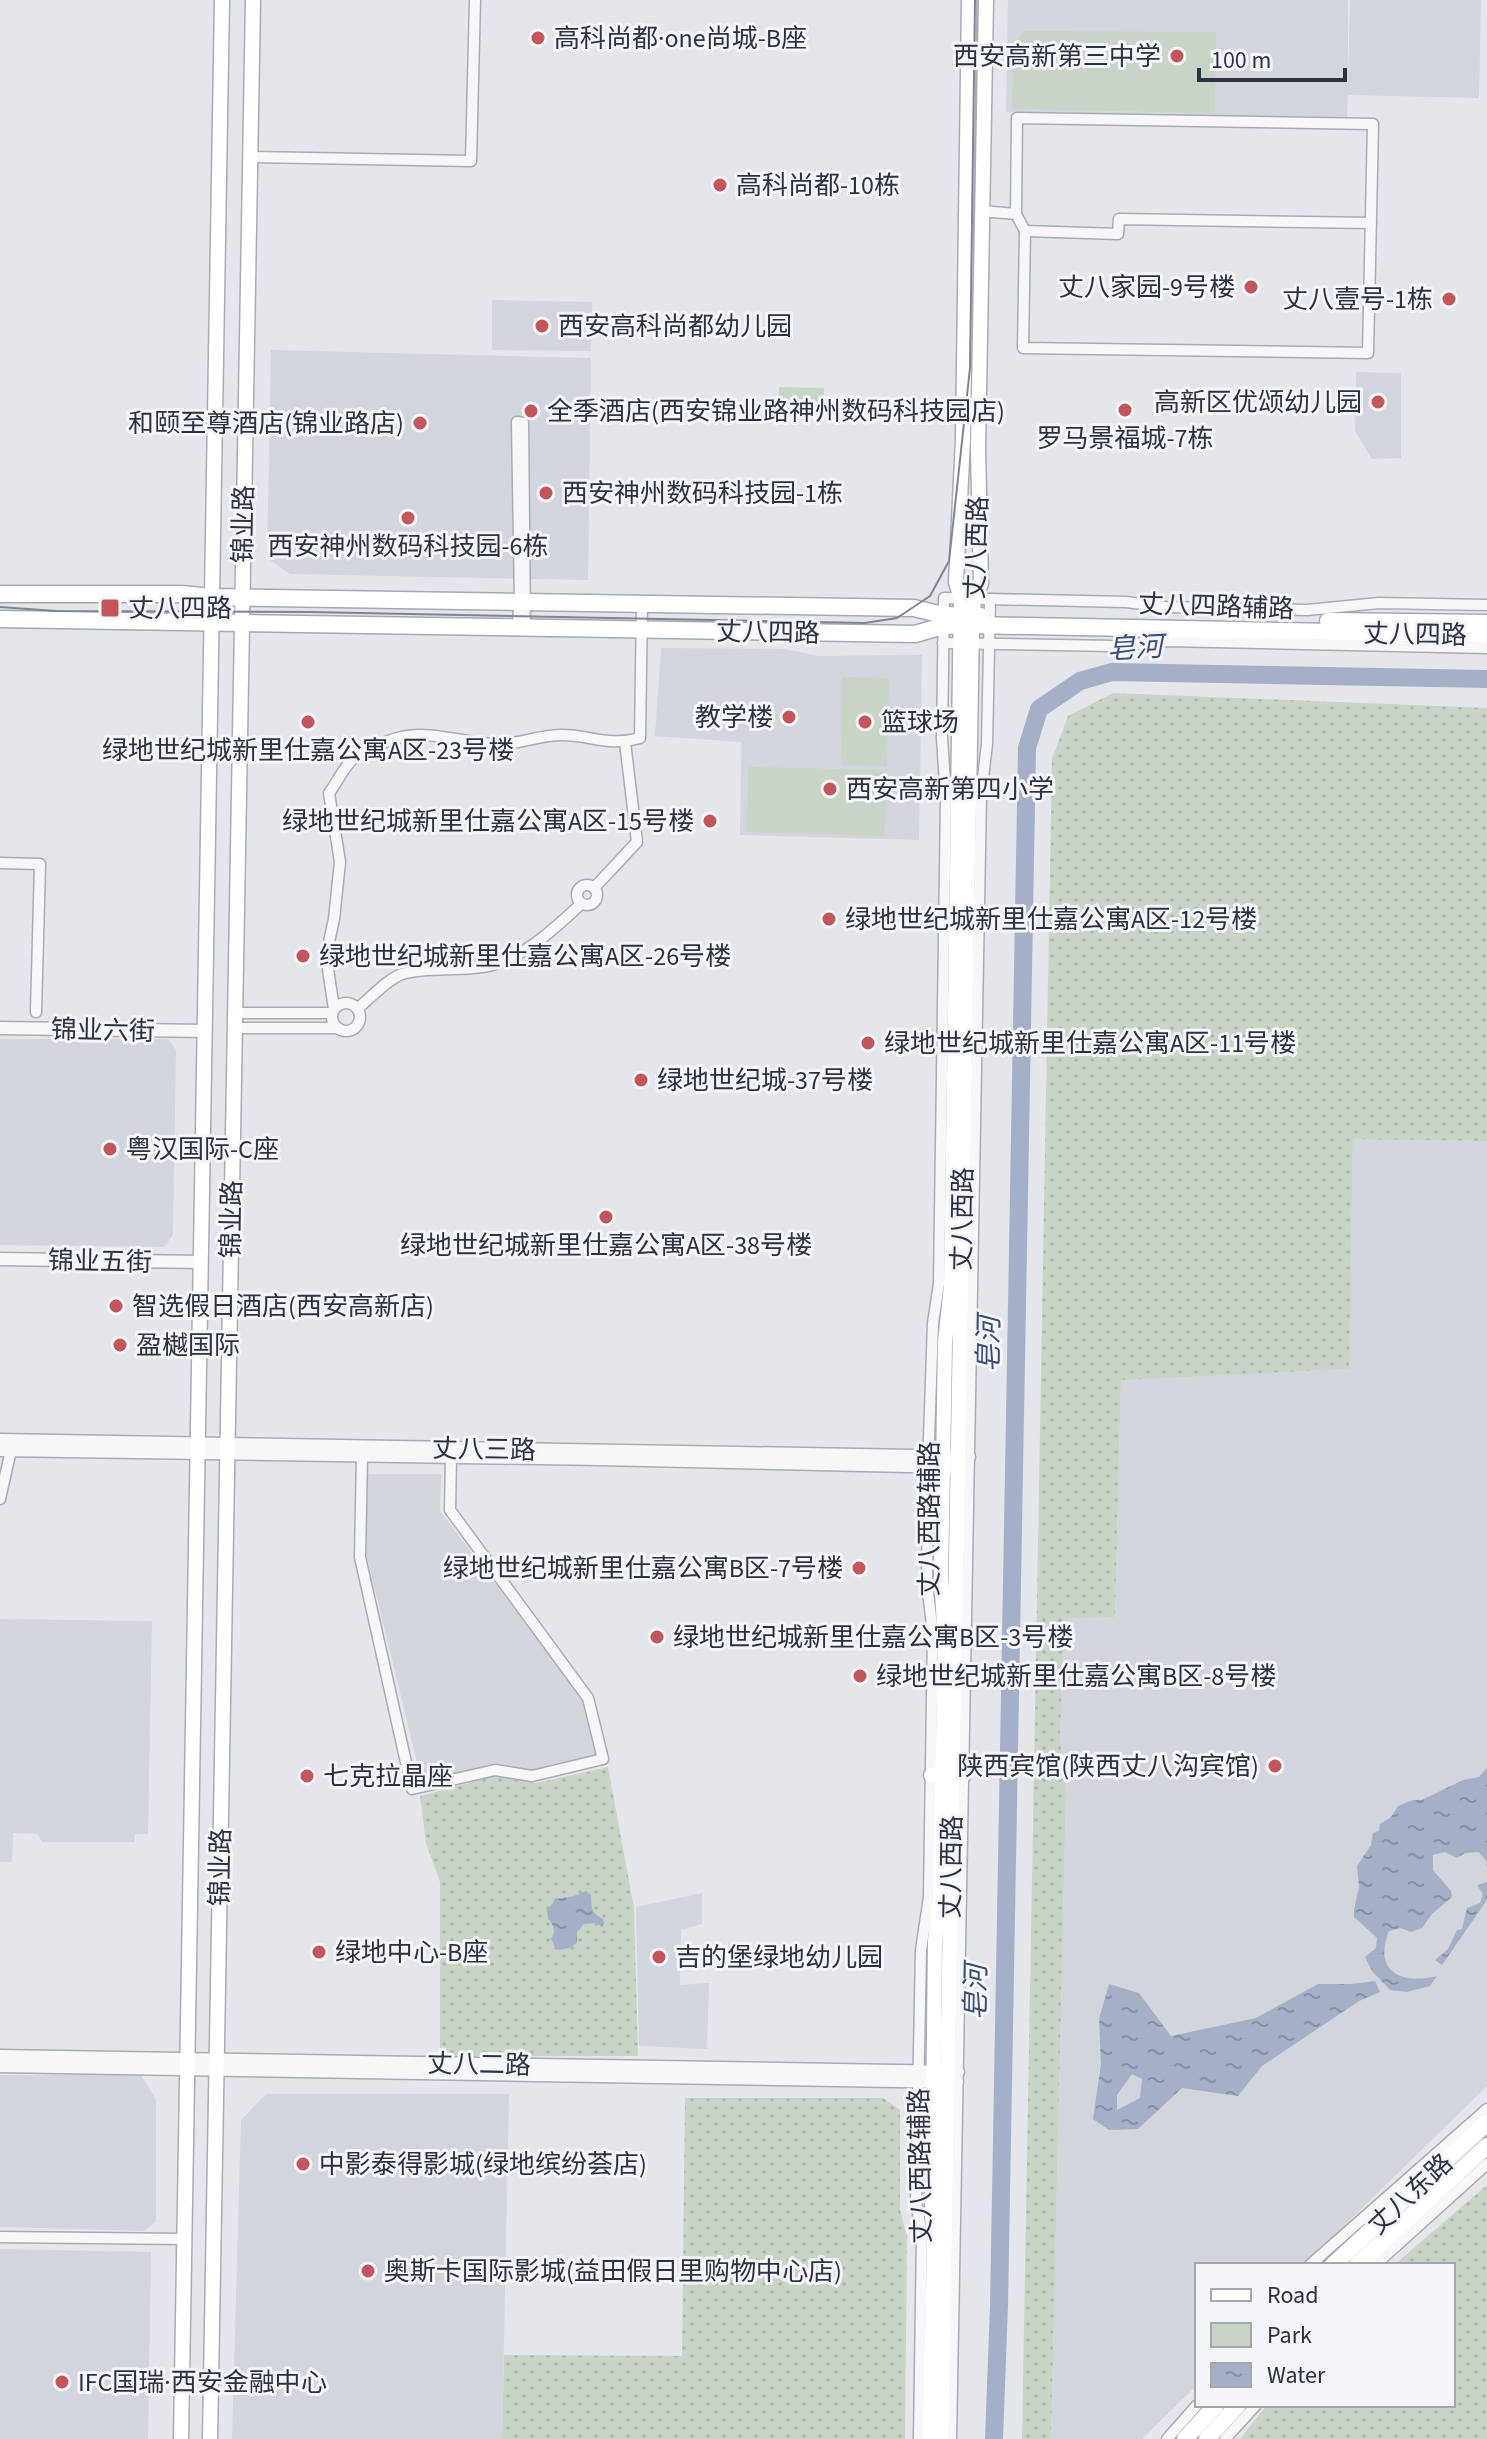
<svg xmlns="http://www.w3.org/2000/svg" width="1487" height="2439" viewBox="0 0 1487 2439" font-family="'Source Sans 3','Noto Sans SC',sans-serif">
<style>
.built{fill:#d2d5dc}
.green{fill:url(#green-dots)}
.pitch{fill:#c8d4c6}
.water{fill:url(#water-ripples);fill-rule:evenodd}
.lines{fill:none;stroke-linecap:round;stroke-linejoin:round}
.river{stroke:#a3b0c7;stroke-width:18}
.minor-casing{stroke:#a9acb5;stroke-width:13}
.tertiary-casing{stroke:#a9acb5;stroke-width:15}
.secondary-casing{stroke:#a9acb5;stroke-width:17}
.primary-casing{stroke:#a4a9b5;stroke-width:19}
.minor{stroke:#f7f7f9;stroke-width:10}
.tertiary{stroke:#f7f7f9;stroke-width:12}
.secondary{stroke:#fff;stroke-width:14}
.primary{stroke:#fff;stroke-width:16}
.tram{stroke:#7f8493;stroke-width:2}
.poi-dot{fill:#c3565a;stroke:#f4f5f8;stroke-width:3}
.labels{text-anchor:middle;stroke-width:6;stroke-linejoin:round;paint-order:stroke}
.poi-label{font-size:26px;fill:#2d3242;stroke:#f4f5f8;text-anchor:start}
.street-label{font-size:26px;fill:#2d3242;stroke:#f4f5f8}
.water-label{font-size:28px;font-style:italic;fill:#3b4d72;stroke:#f4f5f8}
</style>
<defs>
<pattern id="green-dots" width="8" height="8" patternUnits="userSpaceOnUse" patternTransform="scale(2)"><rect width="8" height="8" fill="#c8d4c6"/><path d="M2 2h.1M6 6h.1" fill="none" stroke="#acb6ab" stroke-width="1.8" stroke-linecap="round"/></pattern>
<pattern id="water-ripples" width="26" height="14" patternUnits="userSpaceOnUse" patternTransform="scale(2)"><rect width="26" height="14" fill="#a3b0c7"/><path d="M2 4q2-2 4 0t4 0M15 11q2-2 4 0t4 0" fill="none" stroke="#8590a3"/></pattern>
</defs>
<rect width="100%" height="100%" fill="#e4e6eb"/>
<g class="built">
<path d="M1008,0H1348V82L1350,0H1481L1479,98L1348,95L1347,118L1006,112Z"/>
<path d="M492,300L592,302L591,351L492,350Z"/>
<path d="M271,350L591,358L588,580L290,574L267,558Z"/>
<path d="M1356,372L1401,373V458L1372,459L1355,431Z"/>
<path d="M661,648L784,649L819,656L922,655L919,840L740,835L741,742L655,736Z"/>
<path d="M0,1039H168L176,1050L173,1235L164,1247L0,1245Z"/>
<path d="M1353,1138L1487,1141V2086L1304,2265H1197V2385L1142,2439H1051L1066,1793L1060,1738L1064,1617H1115L1121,1379L1348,1369Z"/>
<path d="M368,1474H441L440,1511L586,1703L599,1756L532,1773L497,1765L422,1783L366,1553Z"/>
<path d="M0,1619L152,1621L148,1834H135V1842H42L37,1834L13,1833L12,1862H0Z"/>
<path d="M702,1893V1924L681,1930L680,1985L709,1983L707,2049L639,2046L636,1907Z"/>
<path d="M0,2075H141L156,2100V2222L144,2231L0,2227Z"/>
<path d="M266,2094H509L502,2439H232L241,2120Z"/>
<path d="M0,2249L151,2252L148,2439H0Z"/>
</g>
<g class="green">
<path d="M1113,693L1487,708V1141L1353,1139L1349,1369L1121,1380L1115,1617L1064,1618L1060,1738L1066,1793L1051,2439H1022L1052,759L1068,716Z"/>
<path d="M608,1767L634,1908L638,2056H440V1882L426,1843L420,1796L495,1776L537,1783Z"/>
<path d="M685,2098H883L900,2110V2210L907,2236L905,2439H502L504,2355L682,2356Z"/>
<path d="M1487,2185V2439H1240L1267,2405H1453V2265H1394Z"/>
</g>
<g class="pitch">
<path d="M1024,31L1216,32L1215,113L1012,109L1013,45Z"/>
<path d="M779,387L824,388V413L778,412Z"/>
<path d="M842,677L889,678L887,766L841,765Z"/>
<path d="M748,767L887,770L884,836L747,832Z"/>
</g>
<g class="water">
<path d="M1487,1768V1869L1486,1861L1479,1852L1465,1853L1457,1858L1445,1852L1433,1855V1870L1451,1891L1452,1897L1432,1914L1422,1928L1411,1932L1401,1928L1389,1931C1373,1971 1400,1985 1437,1976L1430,1986L1407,1992L1390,1990L1372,1971L1365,1957L1376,1948L1377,1938L1354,1917V1910L1359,1887L1357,1866L1371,1845L1373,1833L1379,1831L1380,1824L1391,1817L1398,1806L1413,1800H1422L1463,1780L1479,1777Z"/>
<path d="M1487,1882V1900L1442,1965L1435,1960L1448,1949L1457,1930L1462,1929L1467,1908L1480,1903L1483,1894L1477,1885Z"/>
<path d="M586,1891L591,1895C592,1908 590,1912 603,1919L604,1923L602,1927L596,1923L584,1924L577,1932V1943L569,1948L559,1950L555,1947L551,1939C556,1933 554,1924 548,1919L547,1910L556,1899L574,1896Z"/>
<path d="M1375,1981L1380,1992L1359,2001L1262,2066L1238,2096L1182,2088L1138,2129L1109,2130L1093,2119L1101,2064L1099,2019L1109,1984L1139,1993L1171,2036L1256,2018L1318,1984H1351ZM1132,2074L1142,2079L1140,2098L1117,2110V2095Z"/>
</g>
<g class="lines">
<path class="river" d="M994,2439L999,2306L1027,748L1039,709L1080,681L1112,672L1487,679"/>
<defs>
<g id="minor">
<path d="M250,157L471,161L475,0"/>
<path d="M981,211L1016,214L1025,231L1118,234L1119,219L1371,223"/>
<path d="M1016,214L1017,118L1373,124L1368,353L1023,348L1025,231"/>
<path d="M517,628L520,602L517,422L523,423L525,628"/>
<path d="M943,643L1114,646L1168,641L1487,648"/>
<path d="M0,863L40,864L36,1012"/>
<circle cx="587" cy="895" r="10"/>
<path d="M594,888L637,842L625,742"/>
<circle cx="346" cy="1017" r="14"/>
<path d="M358,1008C371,998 386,980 402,974C426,966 463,972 489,966C525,957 555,928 581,904"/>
<path d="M334,1009L326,956L334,919L340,862L329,793C337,783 344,766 354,758C359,753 369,750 375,747C420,723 449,742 495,744C517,745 539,735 561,735C592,735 606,747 640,738L642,604"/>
<path d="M236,1013H332"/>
<path d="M235,1028H338"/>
<path d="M362,1457L360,1557L412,1789L495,1770L532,1776L603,1759L588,1698L450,1510L451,1458"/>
<path d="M0,1499L11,1450"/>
<path d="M0,2237L185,2239"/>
<path d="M1310,2265L1487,2109"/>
<path d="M1375,2265L1487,2164"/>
<path d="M919,2439L922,2235L916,2202L921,1950L929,1897L933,1634L927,1583L928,1467L933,1323L939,1284L946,799L942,738L944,598L1126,602L1166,607L1307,610L1379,603L1487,605"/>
<path d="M951,2439L981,795L987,744L990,599"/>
<path d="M1167,2439L1197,2405"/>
<path d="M1225,2439L1256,2405"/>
</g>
<g id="tertiary">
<path d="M0,1028L205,1031"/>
<path d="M0,1259L200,1262"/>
<path d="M0,1440L969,1457"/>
<path d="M0,1450L601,1459L953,1467"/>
<path d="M0,2056L958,2072"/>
<path d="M0,2066L957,2082"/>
</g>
<g id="secondary">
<path d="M931,1775L963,1776"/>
<path d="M181,2439L222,0"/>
<path d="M210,2439L253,0"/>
<path d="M930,2439L934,2242L932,2215L935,1941L940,1896L945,1643L941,1575L943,1467L945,1342L951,1286L961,599L956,582L963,439L969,0"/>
<path d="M941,2439L972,625L974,599L981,584L978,448L986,0"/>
</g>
<g id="primary">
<path d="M0,594H181L212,597L914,608L943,615L981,616"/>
<path d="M0,619L915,634L943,626L972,625L1487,635"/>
<path d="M1328,621L1487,623"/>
<path d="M1333,2265L1487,2123"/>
<path d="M1357,2265L1487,2146"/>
<path d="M1185,2439L1216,2405"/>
<path d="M1207,2439L1238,2405"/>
</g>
</defs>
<use href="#minor" class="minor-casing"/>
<use href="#tertiary" class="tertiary-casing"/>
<use href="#secondary" class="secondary-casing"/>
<use href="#primary" class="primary-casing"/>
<use href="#minor" class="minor"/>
<use href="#tertiary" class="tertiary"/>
<use href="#secondary" class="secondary"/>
<use href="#primary" class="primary"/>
<path class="tram" d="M0,607L56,611L310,612L865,623L897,618L930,596L949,561L970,368L975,0"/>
</g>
<g class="poi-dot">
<circle cx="538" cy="38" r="8"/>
<circle cx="1177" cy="56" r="8"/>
<circle cx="720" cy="185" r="8"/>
<circle cx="1251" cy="287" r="8"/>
<circle cx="1449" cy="299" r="8"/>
<circle cx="542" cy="326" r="8"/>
<circle cx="1378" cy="402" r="8"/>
<circle cx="1125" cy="410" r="8"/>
<circle cx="531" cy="411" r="8"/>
<circle cx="420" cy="423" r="8"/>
<circle cx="546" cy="493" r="8"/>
<circle cx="408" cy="518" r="8"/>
<rect x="100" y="598" width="20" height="20" rx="4"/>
<circle cx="789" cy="717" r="8"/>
<circle cx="308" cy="722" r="8"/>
<circle cx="865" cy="722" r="8"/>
<circle cx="830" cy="789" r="8"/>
<circle cx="710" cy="821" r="8"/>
<circle cx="829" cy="919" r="8"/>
<circle cx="303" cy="956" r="8"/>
<circle cx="868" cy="1043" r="8"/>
<circle cx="641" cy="1080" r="8"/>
<circle cx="110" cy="1149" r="8"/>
<circle cx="606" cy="1217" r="8"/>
<circle cx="116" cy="1306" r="8"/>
<circle cx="120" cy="1345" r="8"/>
<circle cx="859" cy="1568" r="8"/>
<circle cx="657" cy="1637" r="8"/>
<circle cx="860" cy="1676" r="8"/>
<circle cx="1275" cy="1766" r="8"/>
<circle cx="307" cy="1776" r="8"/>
<circle cx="319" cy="1952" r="8"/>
<circle cx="659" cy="1957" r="8"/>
<circle cx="303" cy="2164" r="8"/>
<circle cx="368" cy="2271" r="8"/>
<circle cx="62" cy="2382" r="8"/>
</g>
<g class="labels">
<g class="poi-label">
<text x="554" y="47">高科尚都·one尚城-B座</text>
<text x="1161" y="65" text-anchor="end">西安高新第三中学</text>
<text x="736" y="194">高科尚都-10栋</text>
<text x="1235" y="296" text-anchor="end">丈八家园-9号楼</text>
<text x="1433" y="308" text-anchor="end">丈八壹号-1栋</text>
<text x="558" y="335">西安高科尚都幼儿园</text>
<text x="1362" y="411" text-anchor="end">高新区优颂幼儿园</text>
<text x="547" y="420">全季酒店(西安锦业路神州数码科技园店)</text>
<text x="404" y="432" text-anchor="end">和颐至尊酒店(锦业路店)</text>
<text x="1125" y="447" text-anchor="middle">罗马景福城-7栋</text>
<text x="562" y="502">西安神州数码科技园-1栋</text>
<text x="408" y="555" text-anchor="middle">西安神州数码科技园-6栋</text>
<text x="128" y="617">丈八四路</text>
<text x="773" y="726" text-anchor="end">教学楼</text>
<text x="881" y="731">篮球场</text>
<text x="308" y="759" text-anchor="middle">绿地世纪城新里仕嘉公寓A区-23号楼</text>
<text x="846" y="798">西安高新第四小学</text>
<text x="694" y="830" text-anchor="end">绿地世纪城新里仕嘉公寓A区-15号楼</text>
<text x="845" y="928">绿地世纪城新里仕嘉公寓A区-12号楼</text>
<text x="319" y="965">绿地世纪城新里仕嘉公寓A区-26号楼</text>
<text x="884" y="1052">绿地世纪城新里仕嘉公寓A区-11号楼</text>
<text x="657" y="1089">绿地世纪城-37号楼</text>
<text x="126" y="1158">粤汉国际-C座</text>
<text x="606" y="1254" text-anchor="middle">绿地世纪城新里仕嘉公寓A区-38号楼</text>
<text x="132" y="1315">智选假日酒店(西安高新店)</text>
<text x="136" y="1354">盈樾国际</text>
<text x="843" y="1577" text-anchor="end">绿地世纪城新里仕嘉公寓B区-7号楼</text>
<text x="673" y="1646">绿地世纪城新里仕嘉公寓B区-3号楼</text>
<text x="876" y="1685">绿地世纪城新里仕嘉公寓B区-8号楼</text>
<text x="1259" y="1775" text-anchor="end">陕西宾馆(陕西丈八沟宾馆)</text>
<text x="323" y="1785">七克拉晶座</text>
<text x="335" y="1961">绿地中心-B座</text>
<text x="675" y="1966">吉的堡绿地幼儿园</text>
<text x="319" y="2173">中影泰得影城(绿地缤纷荟店)</text>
<text x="384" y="2280">奥斯卡国际影城(益田假日里购物中心店)</text>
<text x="78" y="2391">IFC国瑞·西安金融中心</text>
</g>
<g class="street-label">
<text transform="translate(243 524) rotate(-89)" y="9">锦业路</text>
<text transform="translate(976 548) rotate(-88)" y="9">丈八西路</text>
<text transform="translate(1216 606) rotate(2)" y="9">丈八四路辅路</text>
<text transform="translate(768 632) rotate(1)" y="9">丈八四路</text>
<text transform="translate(1415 634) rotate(1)" y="9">丈八四路</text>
<text transform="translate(103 1030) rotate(1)" y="9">锦业六街</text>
<text transform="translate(231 1219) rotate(-89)" y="9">锦业路</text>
<text transform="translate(962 1219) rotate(-89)" y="9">丈八西路</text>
<text transform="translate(100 1261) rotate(1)" y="9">锦业五街</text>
<text transform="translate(484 1449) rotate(1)" y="9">丈八三路</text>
<text transform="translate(929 1519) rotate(-90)" y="9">丈八西路辅路</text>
<text transform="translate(220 1867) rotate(-89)" y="9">锦业路</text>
<text transform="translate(951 1867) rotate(-89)" y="9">丈八西路</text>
<text transform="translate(479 2064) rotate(1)" y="9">丈八二路</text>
<text transform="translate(920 2166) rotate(-91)" y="9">丈八西路辅路</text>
<text transform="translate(1410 2194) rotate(-43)" y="9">丈八东路</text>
</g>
<g class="water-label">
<text transform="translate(1135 647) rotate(-3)" y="10">皂河</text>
<text transform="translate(988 1344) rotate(-89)" y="10">皂河</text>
<text transform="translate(975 1992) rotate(-89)" y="10">皂河</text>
</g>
</g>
<rect x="1195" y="2263" width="260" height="144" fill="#f4f5f8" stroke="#a4a7af" stroke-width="2"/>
<rect x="1211" y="2289" width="40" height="12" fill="#ffffff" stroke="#a4a7af" stroke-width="2"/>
<text x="1267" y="2303" font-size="24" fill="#2d3242">Road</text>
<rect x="1211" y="2323" width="40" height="24" fill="#c8d4c6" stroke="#a4a7af" stroke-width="2"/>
<text x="1267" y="2343" font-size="24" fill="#2d3242">Park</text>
<rect x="1211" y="2363" width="40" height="24" fill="url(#water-ripples)" stroke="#a4a7af" stroke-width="2"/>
<text x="1267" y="2383" font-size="24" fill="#2d3242">Water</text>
<path d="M1199 68v12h146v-12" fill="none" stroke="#2d3242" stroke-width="4"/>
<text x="1211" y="68" font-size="24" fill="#2d3242" stroke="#f4f5f8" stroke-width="6" paint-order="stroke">100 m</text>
</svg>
